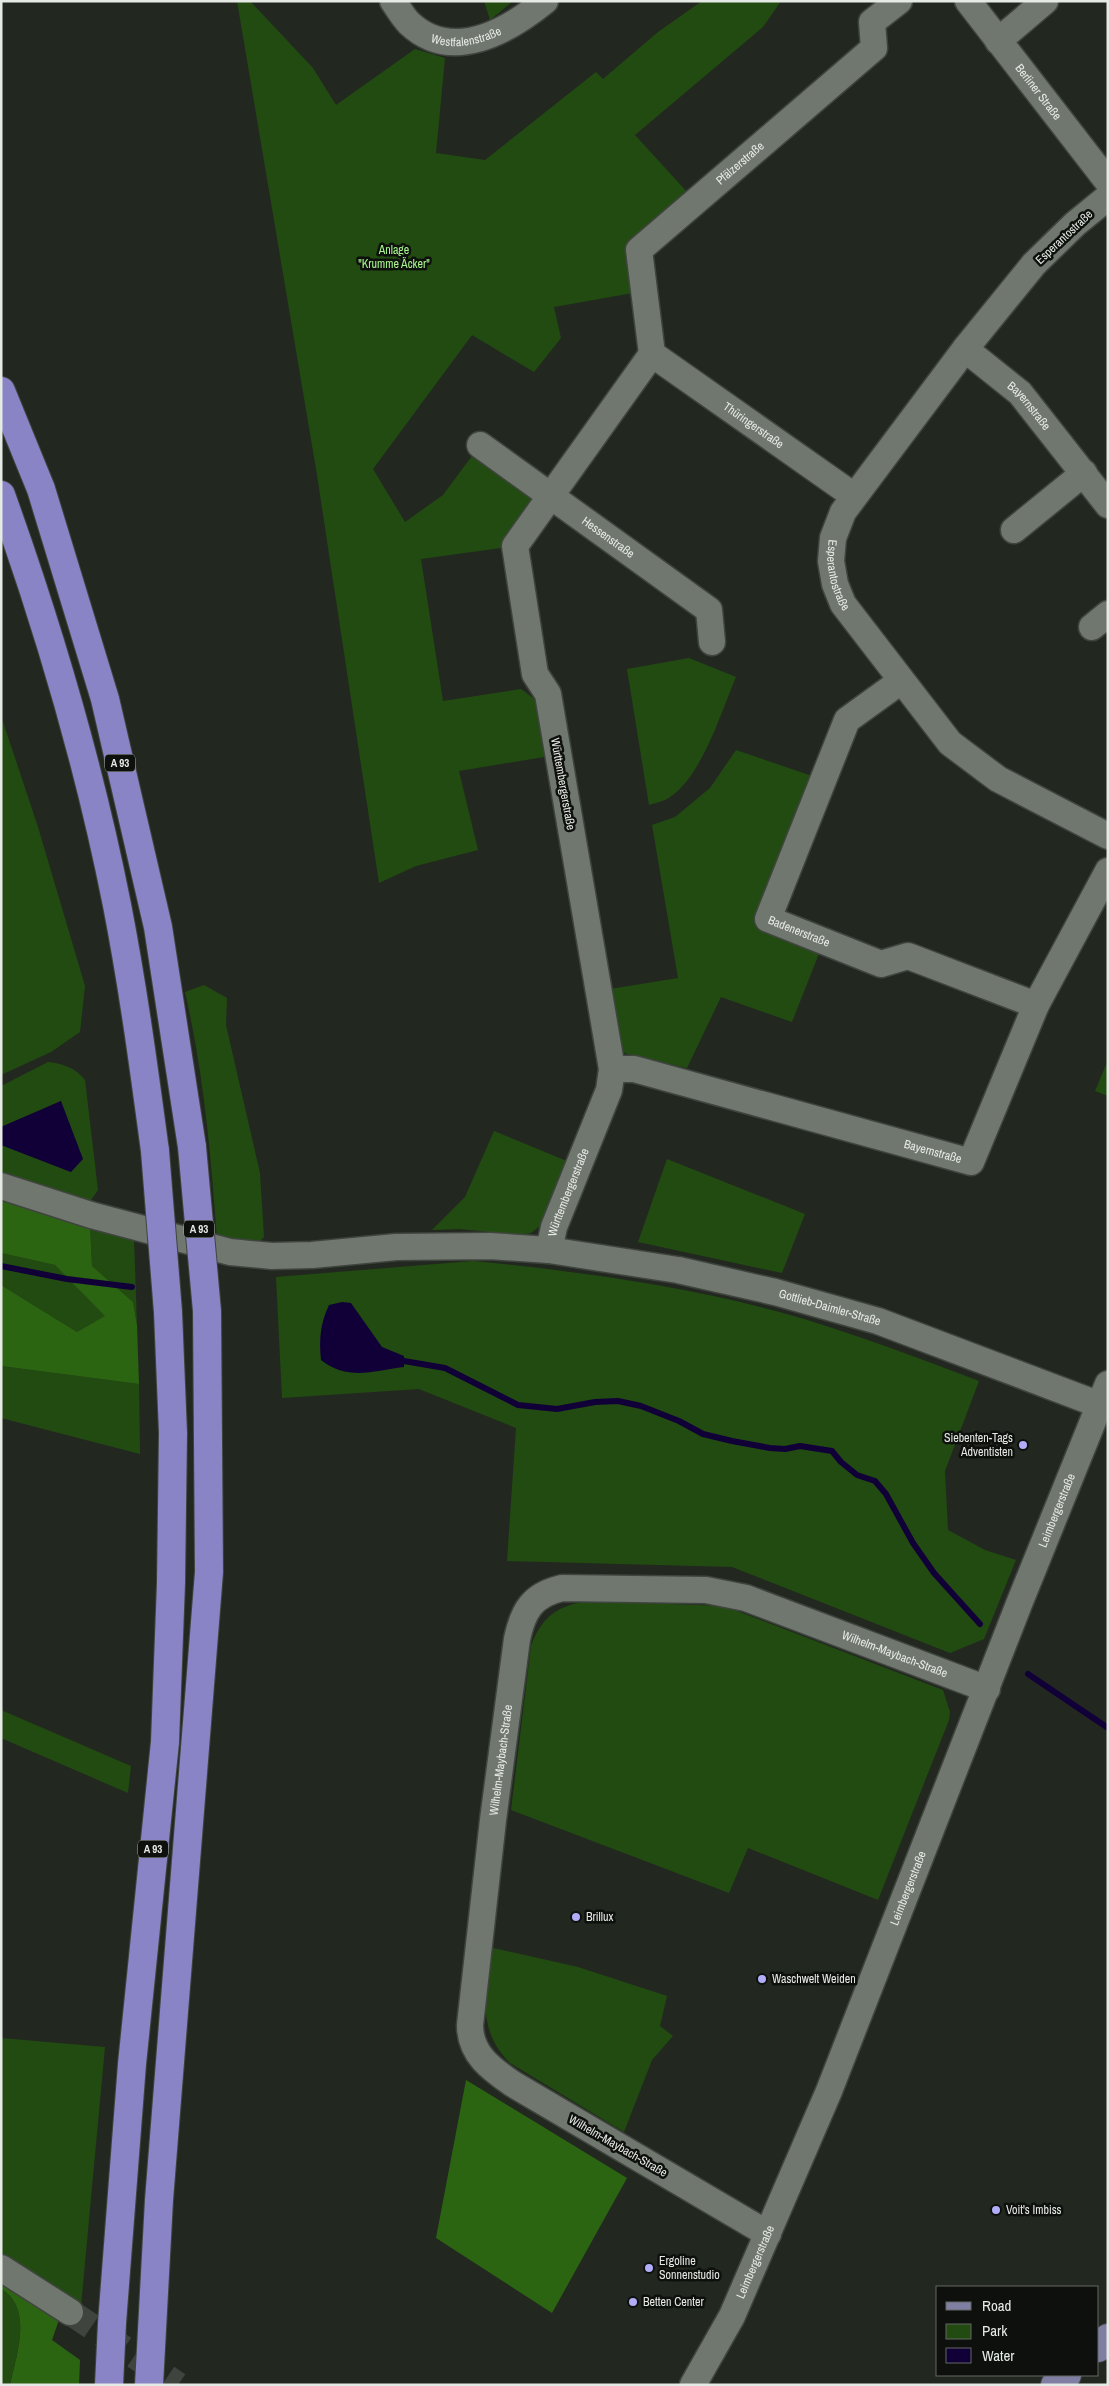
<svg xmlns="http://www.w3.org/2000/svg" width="1109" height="2386" viewBox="0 0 1109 2386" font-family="'Archivo Narrow',sans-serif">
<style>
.green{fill:#224b11}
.forest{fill:#2c6512}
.water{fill:#110038}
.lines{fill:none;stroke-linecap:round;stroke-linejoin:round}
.stream{stroke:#110038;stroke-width:6}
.minor-tunnel{stroke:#3f453e;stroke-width:26;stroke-dasharray:26 13;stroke-linecap:butt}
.minor-casing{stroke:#40443f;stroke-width:29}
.major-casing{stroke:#40443f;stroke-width:30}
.highway-casing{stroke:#40443f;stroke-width:30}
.minor{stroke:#70776e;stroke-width:26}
.major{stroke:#7e7fa3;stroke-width:28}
.highway{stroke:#8884c6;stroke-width:28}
.highway-bridge-casing{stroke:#40443f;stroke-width:30;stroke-linecap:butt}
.highway-bridge{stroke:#8884c6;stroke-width:28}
.poi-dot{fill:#b2adf9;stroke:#0d100c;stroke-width:2}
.labels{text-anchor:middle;stroke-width:5;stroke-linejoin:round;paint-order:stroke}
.shield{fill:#0d100c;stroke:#a5a9a4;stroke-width:1}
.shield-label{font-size:11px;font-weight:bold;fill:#e6eae5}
.street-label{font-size:12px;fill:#e6eae5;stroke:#0d100c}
.park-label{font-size:12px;fill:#a8f68d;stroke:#0d100c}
.poi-label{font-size:12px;fill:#e6eae5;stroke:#0d100c;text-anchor:start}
</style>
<rect width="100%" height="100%" fill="#222820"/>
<g class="green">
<path d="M237,1H250L313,68L336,105L415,49L445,58L436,153L485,160L596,72L603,79L658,32L702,1H781L763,27L635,135L688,193L628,247L633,293L554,307L561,338L534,372L472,335L373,469L405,522L443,495L480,445L550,496L515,546L421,559L443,701L521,689L540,703L550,756L459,771L478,850L416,866L379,883L317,475Z"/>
<path d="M484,1H513L490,20Z"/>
<path d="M689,658L736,677C721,712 702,776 670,797C665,801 655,803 649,805L627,669Z"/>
<path d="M1,716L38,827L85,986L80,1032L51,1052L1,1075Z"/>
<path d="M736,750L815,777L757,925L820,951L792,1022L721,997L687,1068L627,1054L618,1049L604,990L678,978L652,825L675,817L710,788Z"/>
<path d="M204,985L227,998L226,1025L260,1173L264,1237L256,1245L217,1240C211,1155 204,1075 185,992Z"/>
<path d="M1108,1060V1096L1095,1091Z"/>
<path d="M48,1062C64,1064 74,1067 85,1080L98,1190L91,1200L80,1202L1,1178V1145L71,1172L61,1101L1,1127V1086Z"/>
<path d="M494,1131L569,1162L553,1216L531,1233L520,1235L460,1229L432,1230L465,1197Z"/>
<path d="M667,1159L805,1214L782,1273L638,1242Z"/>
<path d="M90,1225L134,1238L137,1325L133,1302L92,1266Z"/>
<path d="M1,1253L55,1265L106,1316L77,1332L1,1285Z"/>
<path d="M473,1261C584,1272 696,1287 804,1319C863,1337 921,1359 979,1381L945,1471L948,1530L985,1550L1016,1560L984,1639L950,1653L732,1567L507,1561L516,1428L419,1389L282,1398L276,1277Z"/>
<path d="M1,1366L139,1384L140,1454L1,1418Z"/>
<path d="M590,1601L724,1606L943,1690L950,1712L949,1720L878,1900L748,1848L729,1893L511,1810L531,1646C542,1616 558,1605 590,1601Z"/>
<path d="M1,1710L131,1766L128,1793L1,1738Z"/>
<path d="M493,1948L578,1967L667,1996L660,2026L673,2036L652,2060L624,2132L510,2063C475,2028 486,1992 493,1948Z"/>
<path d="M1,2038L105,2047L81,2306L1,2262Z"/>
<path d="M1,2289C34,2307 16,2356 10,2385H1Z"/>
</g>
<g class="forest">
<path d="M1,1196L90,1225L92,1266L133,1302L137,1325L139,1384L1,1366V1285L77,1332L105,1316L55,1265L1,1253Z"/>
<path d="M466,2080L627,2178L552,2313L436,2238Z"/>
<path d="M1,2274L61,2314L52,2340L80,2360L79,2385H10C16,2356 34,2307 1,2289Z"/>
</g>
<g class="water">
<path d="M61,1101L83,1159L71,1172L1,1145V1127Z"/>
<path d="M342,1302L351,1303L382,1347L404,1356V1367C373,1371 348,1381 321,1360C319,1340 320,1324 329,1305Z"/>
</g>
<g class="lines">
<g class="stream">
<path d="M1,1266L67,1279L132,1287"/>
<path d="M404,1361L445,1368L518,1405L557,1409L595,1402L618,1401L641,1406L679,1421L703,1434L732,1441L770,1448L785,1449L800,1446L832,1451L841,1462L857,1475L875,1481L886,1494L913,1543L934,1573L980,1624"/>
<path d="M1028,1674L1108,1728"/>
</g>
<path class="minor-tunnel" d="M70,2312L178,2385"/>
<defs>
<g id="minor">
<path id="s1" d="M393,1C398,8 403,17 409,23C452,64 508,31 545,1"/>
<path id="s2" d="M968,1L1108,182"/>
<path d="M998,41L1045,1"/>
<path id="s3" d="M1108,197L1075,224L1034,264L965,349L843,512L833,538L831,561L835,584L843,604L950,743L998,779L1108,836"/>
<path id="s4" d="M965,349L1020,393L1108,505"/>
<path id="s5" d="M652,354L639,250L874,48L872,22L899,1"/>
<path id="s6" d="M652,354L854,496"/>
<path id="s7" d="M480,445L709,610L712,642"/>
<path d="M1014,530L1084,473"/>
<path d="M1092,627L1108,614"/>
<path id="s8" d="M901,681L847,720L768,919L881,964L908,956L1036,1005"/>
<path id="s9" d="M612,1069H634L971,1162L1036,1005L1108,871"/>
<path id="s10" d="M1,1186L91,1215L230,1252L272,1256L312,1255L396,1247L490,1246L549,1250L678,1270L775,1292L878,1321L1100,1405"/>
<path id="s11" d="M549,1250L554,1227L609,1090L612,1069L548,694L535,674L515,546L652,354"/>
<path id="s12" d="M768,2234L513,2084C491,2069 470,2054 470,2025L493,1820L517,1639C523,1611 532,1595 562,1588L706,1590L746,1598L987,1689"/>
<path d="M1,2268L70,2312"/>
<path id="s13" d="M693,2385L732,2316L829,2091L1019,1604L1108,1384"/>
</g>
<g id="major">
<path d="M1098,2348L1108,2338"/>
<path d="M1055,2385L1067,2375"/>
</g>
<g id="highway">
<path d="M1,391L41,489L105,699L158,927L192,1147"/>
<path d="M1,495C48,626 90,769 117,905C133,987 144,1069 155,1151"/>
<path d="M109,2385L112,2323L132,2064L165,1742L171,1583L173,1433L168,1312"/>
<path d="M149,2385L159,2200L209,1572L207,1311"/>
</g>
</defs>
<use href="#minor" class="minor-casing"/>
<use href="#major" class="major-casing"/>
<use href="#highway" class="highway-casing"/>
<use href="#minor" class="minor"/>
<use href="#major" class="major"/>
<use href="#highway" class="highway"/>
<defs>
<g id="highway-bridge">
<path d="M192,1147L207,1311"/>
<path d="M155,1151L168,1312"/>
</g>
</defs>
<use href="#highway-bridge" class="highway-bridge-casing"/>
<use href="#highway-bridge" class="highway-bridge"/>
</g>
<g class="poi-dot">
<circle cx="1023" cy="1445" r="5"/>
<circle cx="576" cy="1917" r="5"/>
<circle cx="762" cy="1979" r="5"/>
<circle cx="996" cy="2210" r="5"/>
<circle cx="649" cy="2268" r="5"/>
<circle cx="633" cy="2302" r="5"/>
</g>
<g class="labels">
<g class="shield">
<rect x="105" y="754.5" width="30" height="17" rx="4"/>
<rect x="184" y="1220.5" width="30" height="17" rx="4"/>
<rect x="138" y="1840.5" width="30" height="17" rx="4"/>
</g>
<g class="shield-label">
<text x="120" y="767">A 93</text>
<text x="199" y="1233">A 93</text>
<text x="153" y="1853">A 93</text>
</g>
<g class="street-label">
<text dy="4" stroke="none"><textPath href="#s1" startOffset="90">Westfalenstraße</textPath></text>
<text dy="4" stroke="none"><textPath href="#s2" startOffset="115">Berliner Straße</textPath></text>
<text dy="4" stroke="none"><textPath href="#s5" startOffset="238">Pfälzerstraße</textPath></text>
<text transform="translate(1064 237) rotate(-43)" y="4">Esperantostraße</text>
<text dy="4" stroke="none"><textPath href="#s4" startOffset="86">Bayernstraße</textPath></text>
<text dy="4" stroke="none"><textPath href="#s6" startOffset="124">Thüringerstraße</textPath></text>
<text dy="4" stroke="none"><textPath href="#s7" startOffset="158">Hessenstraße</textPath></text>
<text dy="4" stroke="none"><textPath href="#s3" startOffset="479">Esperantostraße</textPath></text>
<text transform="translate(563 784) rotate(80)" y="4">Württembergerstraße</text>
<text dy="4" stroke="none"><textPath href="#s8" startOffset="314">Badenerstraße</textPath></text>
<text dy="4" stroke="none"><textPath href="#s9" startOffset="332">Bayernstraße</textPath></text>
<text dy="4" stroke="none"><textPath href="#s11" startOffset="61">Württembergerstraße</textPath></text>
<text dy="4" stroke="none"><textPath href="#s10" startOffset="845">Gottlieb-Daimler-Straße</textPath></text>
<text dy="4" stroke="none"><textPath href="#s13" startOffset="948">Leimbergerstraße</textPath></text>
<text dy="4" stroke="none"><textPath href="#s12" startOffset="1178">Wilhelm-Maybach-Straße</textPath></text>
<text dy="4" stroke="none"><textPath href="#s12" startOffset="639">Wilhelm-Maybach-Straße</textPath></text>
<text dy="4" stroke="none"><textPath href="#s13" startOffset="542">Leimbergerstraße</textPath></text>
<text transform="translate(618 2146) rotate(30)" y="4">Wilhelm-Maybach-Straße</text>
<text dy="4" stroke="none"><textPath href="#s13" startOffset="138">Leimbergerstraße</textPath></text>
</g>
<g class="park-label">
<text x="394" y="254">Anlage<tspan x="394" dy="14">"Krumme Äcker"</tspan></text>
</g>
<g class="poi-label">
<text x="1013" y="1442" text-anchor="end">Siebenten-Tags<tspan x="1013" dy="14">Adventisten</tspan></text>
<text x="586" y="1921">Brillux</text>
<text x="772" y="1983">Waschwelt Weiden</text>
<text x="1006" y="2214">Voit's Imbiss</text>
<text x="659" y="2265">Ergoline<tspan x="659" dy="14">Sonnenstudio</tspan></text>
<text x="643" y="2306">Betten Center</text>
</g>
</g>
<rect width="1109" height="2386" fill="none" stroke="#e6eae5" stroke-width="5"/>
<rect x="936" y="2286" width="162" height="90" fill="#0d100c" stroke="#646763"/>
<rect x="946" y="2302" width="25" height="8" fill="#7e7fa3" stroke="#646763"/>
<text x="982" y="2311" font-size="15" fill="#e6eae5">Road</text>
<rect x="946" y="2324" width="25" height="15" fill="#224b11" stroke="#646763"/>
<text x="982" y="2336" font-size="15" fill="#e6eae5">Park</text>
<rect x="946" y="2348" width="25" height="15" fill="#110038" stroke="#646763"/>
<text x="982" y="2361" font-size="15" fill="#e6eae5">Water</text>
</svg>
